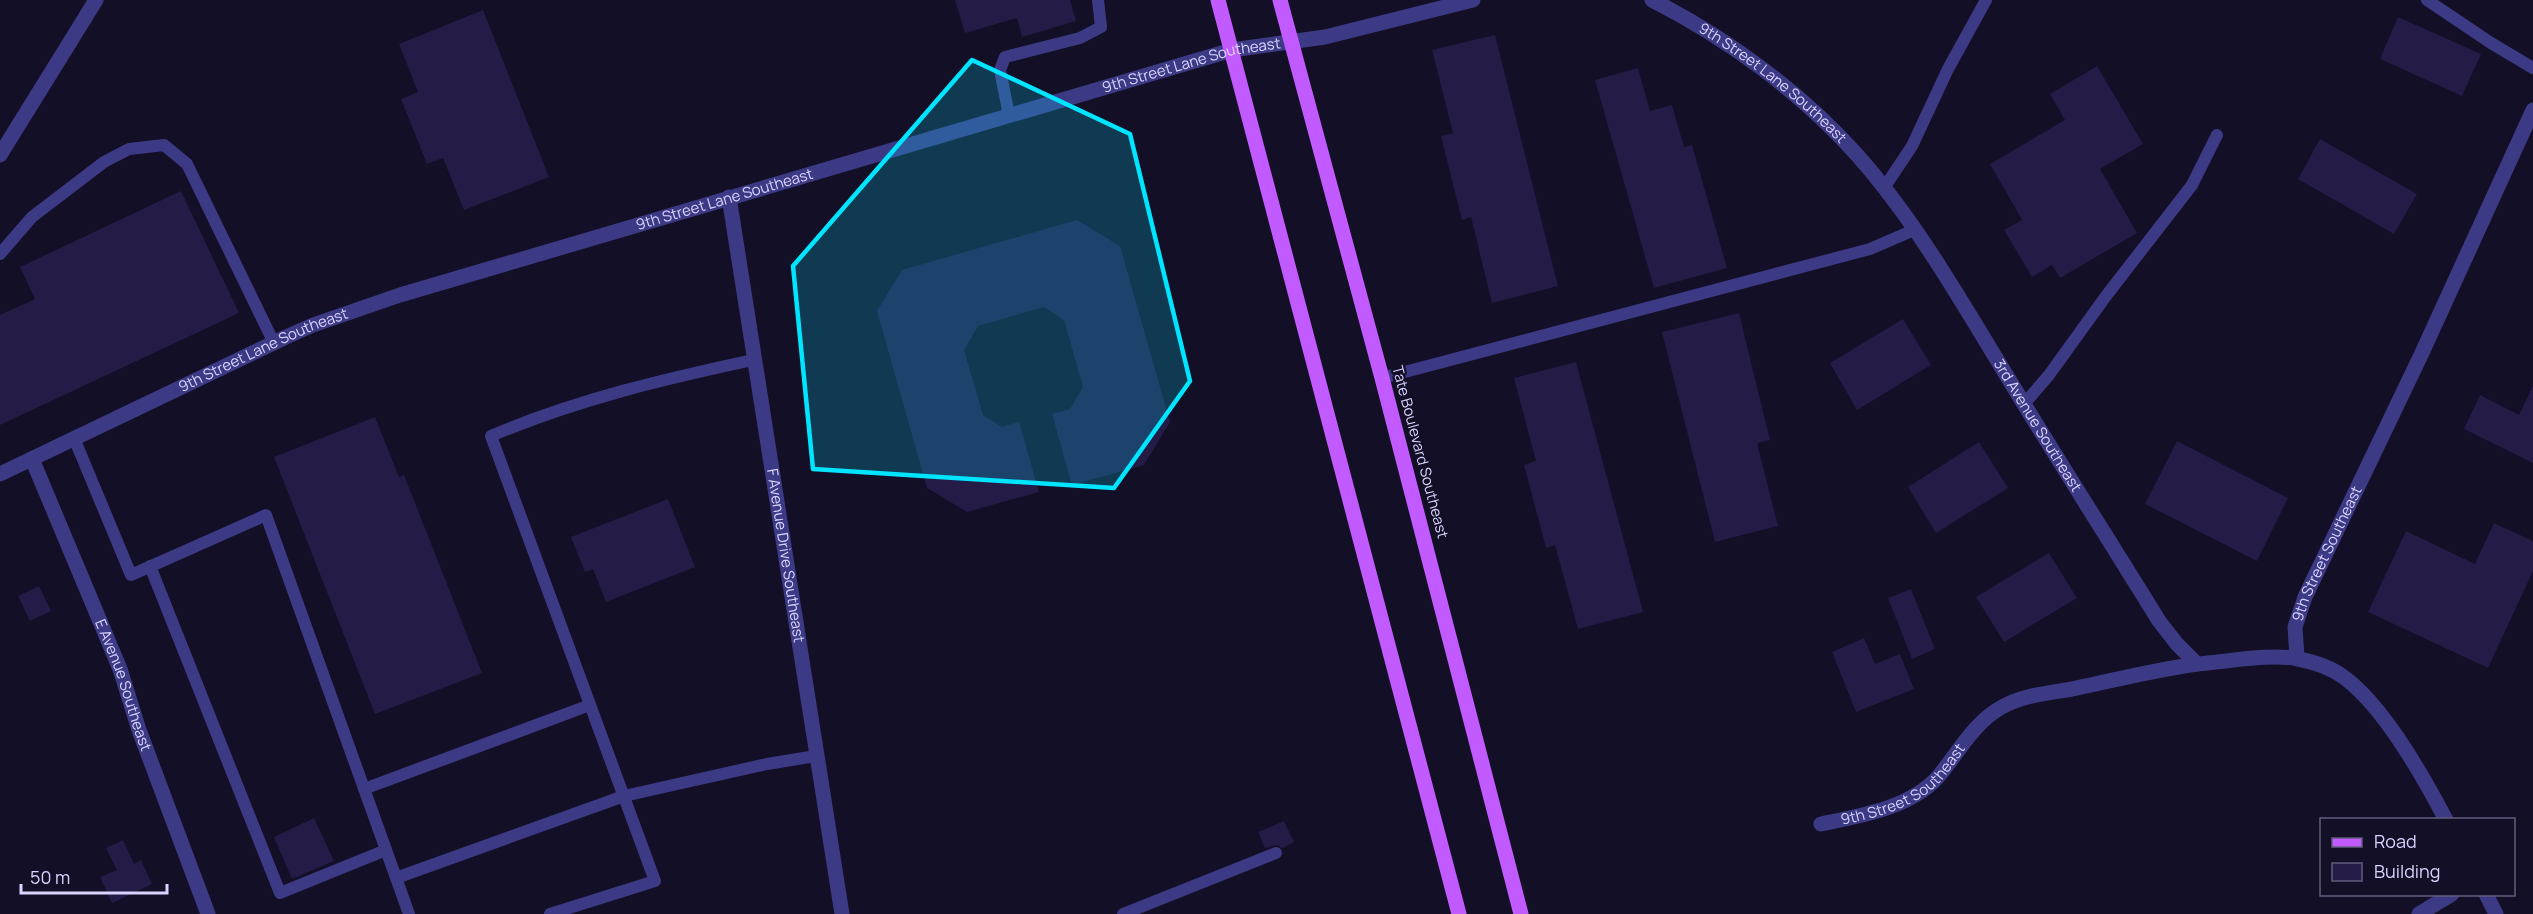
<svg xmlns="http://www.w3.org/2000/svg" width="2533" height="914" viewBox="0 0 2533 914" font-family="Manrope,sans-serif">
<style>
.building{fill:#241b47}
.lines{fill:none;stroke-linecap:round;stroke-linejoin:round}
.service{stroke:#3d3a85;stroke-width:12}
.minor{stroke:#3d3a85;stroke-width:15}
.tertiary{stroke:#3d3a85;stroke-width:15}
.primary{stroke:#c25bff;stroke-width:15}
.marked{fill:#00e5ff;fill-opacity:0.2;stroke:#00e5ff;stroke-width:4.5;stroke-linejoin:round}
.labels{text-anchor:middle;stroke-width:4.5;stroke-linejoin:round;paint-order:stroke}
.street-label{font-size:15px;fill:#d9d4ff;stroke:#130f26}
</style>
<rect width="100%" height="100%" fill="#130f26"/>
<g class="building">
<path d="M955,0H1070L1076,21L1022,37L1017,18L965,33Z"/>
<path d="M483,10L549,177L464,210L443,158L427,164L401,99L418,92L399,44Z"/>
<path d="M2398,17L2481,54L2462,96L2380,59Z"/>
<path d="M1495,35L1558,286L1492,303L1471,217L1462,220L1441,136L1453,133L1432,50Z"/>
<path d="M2097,66L2143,144L2100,169L2137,233L2060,278L2052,265L2032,277L2004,230L2022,220L1990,164L2065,120L2050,94Z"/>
<path d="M1638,68L1650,111L1672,105L1684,147L1692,145L1727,268L1654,288L1595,80Z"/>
<path d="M2320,139L2417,194L2394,234L2298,179Z"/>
<path d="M181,191L239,313L0,425V315L35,299L20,267Z"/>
<path d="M1077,220L1120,246L1170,422L1144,465L1072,485L1052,414L1070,409L1083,387L1064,320L1044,307L978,326L964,350L983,415L1002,427L1019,422L1039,492L967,512L927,488L877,311L902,270Z"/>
<path d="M1739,313L1770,440L1757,443L1778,526L1715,542L1662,332Z"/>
<path d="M1903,319L1931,365L1857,410L1830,363Z"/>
<path d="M1576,362L1643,612L1578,629L1555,545L1546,548L1524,465L1536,461L1514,378Z"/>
<path d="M2533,386V463L2464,429L2480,395L2519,415Z"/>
<path d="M375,417L399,477L404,475L482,673L375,714L274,457Z"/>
<path d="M2177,441L2288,498L2257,561L2145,504Z"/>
<path d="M1979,442L2008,488L1936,533L1908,487Z"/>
<path d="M668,499L695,567L606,602L593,569L585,572L571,537Z"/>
<path d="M2494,523L2533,541V571L2488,668L2368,612L2406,531L2475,564Z"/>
<path d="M2049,553L2077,598L2004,642L1976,597Z"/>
<path d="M39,586L51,611L30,621L18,596Z"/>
<path d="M1911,589L1935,649L1912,659L1888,598Z"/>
<path d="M1864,638L1875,664L1900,654L1914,689L1856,712L1832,652Z"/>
<path d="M314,818L334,861L292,879L274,837Z"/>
<path d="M1284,821L1294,842L1282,848L1277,845L1265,848L1258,832Z"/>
<path d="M123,840L134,864L141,860L152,884L112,903L100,877L117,870L106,848Z"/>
</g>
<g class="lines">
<g class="service">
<path d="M2427,0L2491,43L2533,68"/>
<path d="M1009,115L1000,70L1005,57L1080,38L1101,27L1098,0"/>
<path d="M1884,188L1912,146L1948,69L1986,0"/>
<path d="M0,254L32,217L104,162L129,149L164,145L187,164L274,343"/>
<path d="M1382,378L1870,249L1914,230"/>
<path d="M2024,404L2049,375L2106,296L2192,185L2217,135"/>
<path d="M74,438L131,575L266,515L409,914"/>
<path d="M150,566L280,893L386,850"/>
<path d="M364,789L590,705"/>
<path d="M396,878L624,796L767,764L816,756"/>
<path d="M550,914L655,881L491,436C575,400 664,379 753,360"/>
<path d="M1123,914L1276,853"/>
</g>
<g class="minor">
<path d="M0,155L96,0"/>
<path id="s1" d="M729,197L842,914"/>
<path id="s2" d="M32,459L120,669L139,730L208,914"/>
<path id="s3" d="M2297,658L2295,627L2305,597L2421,355L2533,110"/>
<path id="s4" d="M1821,824C1860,816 1910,808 1938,777C1958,753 1974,722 2002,707C2023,695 2049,693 2072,689C2114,680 2155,670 2197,664"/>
<path d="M2419,914L2452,894"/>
</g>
<g class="tertiary">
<path id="s5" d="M1652,0C1727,38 1802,93 1858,156C1919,225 1965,308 2013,386C2061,465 2111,543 2159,621L2177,644L2197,664C2226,662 2271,653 2298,659C2315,662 2332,668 2345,678C2385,708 2423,776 2446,820"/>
<path id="s6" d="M0,474L286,337L313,325L400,295L1232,50L1325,37L1473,0"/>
<path d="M2486,894L2496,914"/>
</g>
<g class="primary">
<path d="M1218,0L1459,914"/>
<path d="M1280,0L1382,378L1521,914"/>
</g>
</g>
<path class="marked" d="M972,60L1130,134L1190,381L1114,488L813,469L793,266Z"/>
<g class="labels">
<g class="street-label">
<text dy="5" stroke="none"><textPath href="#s6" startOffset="1263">9th Street Lane Southeast</textPath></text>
<text dy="5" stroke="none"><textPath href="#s5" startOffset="147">9th Street Lane Southeast</textPath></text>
<text dy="5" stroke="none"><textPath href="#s6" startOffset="777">9th Street Lane Southeast</textPath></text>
<text dy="5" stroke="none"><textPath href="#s6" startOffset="291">9th Street Lane Southeast</textPath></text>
<text dy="5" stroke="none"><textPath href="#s5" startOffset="584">3rd Avenue Southeast</textPath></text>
<text transform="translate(1420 452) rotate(75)" y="5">Tate Boulevard Southeast</text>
<text dy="5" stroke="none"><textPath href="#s3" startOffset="111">9th Street Southeast</textPath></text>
<text dy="5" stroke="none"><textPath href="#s1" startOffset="363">F Avenue Drive Southeast</textPath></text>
<text dy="5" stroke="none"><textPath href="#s2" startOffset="244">E Avenue Southeast</textPath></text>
<text dy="5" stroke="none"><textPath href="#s4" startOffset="94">9th Street Southeast</textPath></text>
</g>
</g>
<rect x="2320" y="818" width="195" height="78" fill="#130f26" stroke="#625e7d" stroke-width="1.5"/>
<rect x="2332" y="838" width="30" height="9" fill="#c25bff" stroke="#625e7d" stroke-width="1.5"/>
<text x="2374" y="848" font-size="18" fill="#d9d4ff">Road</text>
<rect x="2332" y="863" width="30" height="18" fill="#241b47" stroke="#625e7d" stroke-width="1.5"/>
<text x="2374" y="878" font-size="18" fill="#d9d4ff">Building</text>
<path d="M21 884v9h146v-9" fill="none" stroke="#d9d4ff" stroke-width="3"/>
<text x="30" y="884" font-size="18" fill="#d9d4ff" stroke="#130f26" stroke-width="4.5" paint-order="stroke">50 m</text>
</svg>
